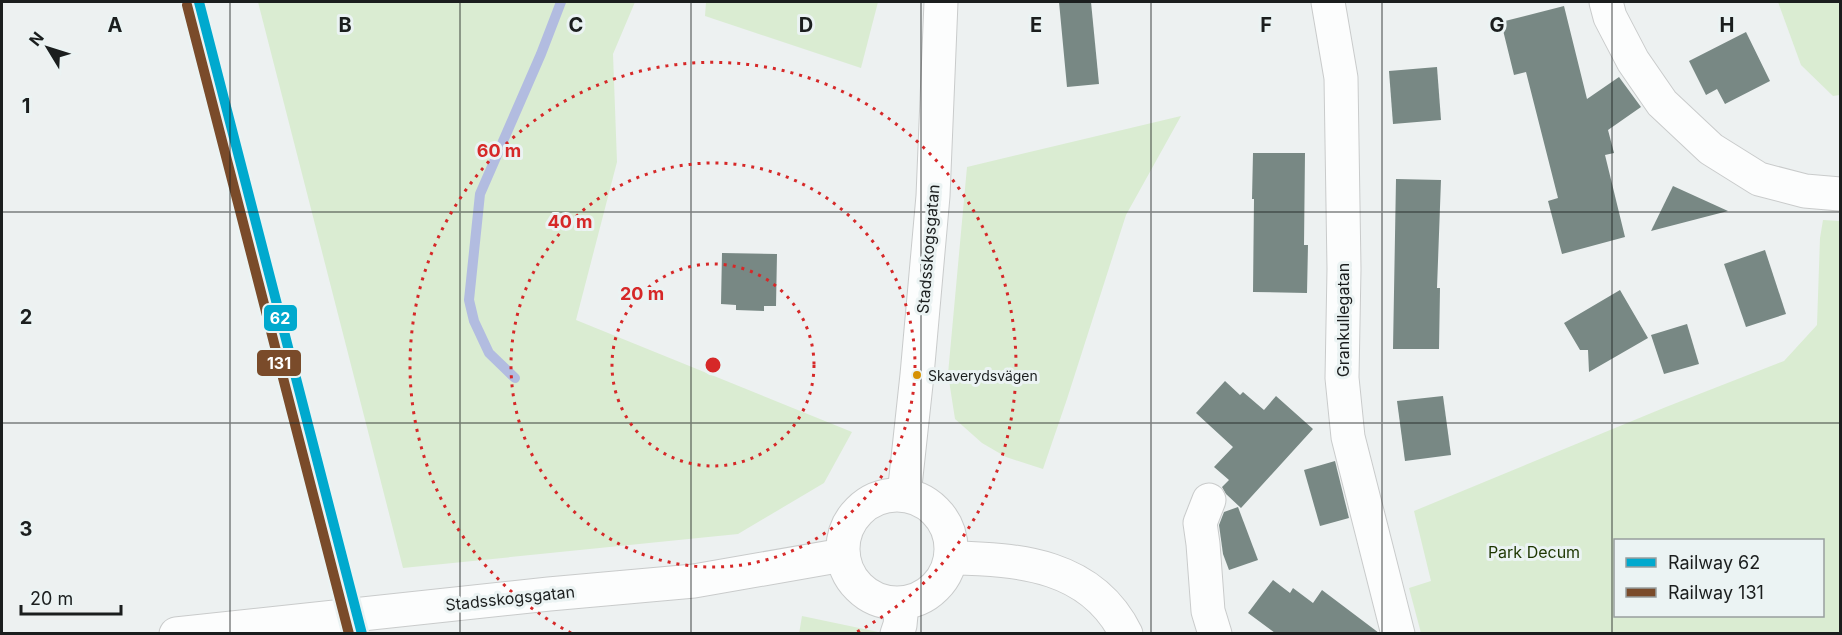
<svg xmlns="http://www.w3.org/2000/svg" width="1842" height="635" viewBox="0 0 1842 635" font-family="Inter,sans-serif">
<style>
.green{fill:#daecd2;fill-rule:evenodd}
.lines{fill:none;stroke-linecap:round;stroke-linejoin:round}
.stream{stroke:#b2bce0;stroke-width:10}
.building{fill:#788884}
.minor-casing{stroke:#c9cbcb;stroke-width:35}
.minor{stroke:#fcfdfd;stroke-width:33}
.rail-1-casing{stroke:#ebf3f3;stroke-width:15}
.rail-2-casing{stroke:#ebf3f3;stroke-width:15}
.rail-1{stroke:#00a9ce;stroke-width:10}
.rail-2{stroke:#7a4b2a;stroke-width:10}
.grid{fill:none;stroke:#1b1e1e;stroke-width:1.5;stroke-opacity:0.55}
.ring{fill:none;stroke:#d62828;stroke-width:3;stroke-dasharray:3 6}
.bus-dot{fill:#d69204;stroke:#ebf3f3;stroke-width:2}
.labels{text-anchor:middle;stroke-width:6;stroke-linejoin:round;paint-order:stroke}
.bus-label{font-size:14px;fill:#1b1e1e;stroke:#ebf3f3;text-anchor:start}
.street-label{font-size:16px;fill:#1b1e1e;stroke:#ebf3f3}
.park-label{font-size:16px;fill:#1c3600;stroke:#ebf3f3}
.grid-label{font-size:20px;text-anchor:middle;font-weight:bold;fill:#1b1e1e;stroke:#ebf3f3;stroke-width:6;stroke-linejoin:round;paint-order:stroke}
.centre{fill:#d62828;stroke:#ebf3f3;stroke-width:3}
.ring-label{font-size:18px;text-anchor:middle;font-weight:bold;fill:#d62828;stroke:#ebf3f3;stroke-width:6;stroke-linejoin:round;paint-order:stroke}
.line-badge{stroke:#ebf3f3;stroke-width:2}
.badge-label{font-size:16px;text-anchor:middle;font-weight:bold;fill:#fff}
</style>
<rect width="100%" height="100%" fill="#edf1f1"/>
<g class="green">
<path d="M258,2H635L613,54L617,162L576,320L852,432L824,483L738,534L403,568Z"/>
<path d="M706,2H878L861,68L705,16Z"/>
<path d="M1778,2H1840V95L1833,96L1801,65Z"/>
<path d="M1181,116L1126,215L1067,399L1043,469L1006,457L982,443L955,419L948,374L967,167Z"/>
<path d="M1823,220L1840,221V633H1421L1409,588L1431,581L1414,511L1666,407L1784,361L1817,325L1820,238ZM1822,540V616H1616V540Z"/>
<path d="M802,616L883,633L799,634Z"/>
</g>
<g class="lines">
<path class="stream" d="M515,378L489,353L474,321L469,300L480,194L541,54L561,2"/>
</g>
<g class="building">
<path d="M1059,2H1091L1099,84L1067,87Z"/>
<path d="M1564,6L1587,99L1619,77L1641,107L1608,130L1614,153L1605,155L1625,237L1562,254L1548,201L1558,198L1526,72L1514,75L1501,22Z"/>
<path d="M1746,32L1770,81L1725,104L1717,89L1706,95L1689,61Z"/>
<path d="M1437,67L1441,120L1393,124L1389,71Z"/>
<path d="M1253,153H1305L1304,245H1308L1307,293L1253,292L1254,199H1252Z"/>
<path d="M1396,179L1441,180L1437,288H1440L1439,349H1393Z"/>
<path d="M1673,186L1728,211L1651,231Z"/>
<path d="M1765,250L1786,314L1746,327L1724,264Z"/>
<path d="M722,253L777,254L776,306H764V311L736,310V305L721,304Z"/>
<path d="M1620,290L1648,338L1589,372L1588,350H1580L1564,323Z"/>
<path d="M1687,324L1699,364L1664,374L1651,335Z"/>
<path d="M1225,381L1240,395L1243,392L1264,410L1276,396L1313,429L1241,508L1226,494L1222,487L1229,480L1214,467L1233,447L1196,413Z"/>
<path d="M1443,396L1451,455L1405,461L1397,401Z"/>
<path d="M1335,461L1349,518L1320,526L1304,470Z"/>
<path d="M1238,507L1258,560L1229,570L1223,554L1219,525L1224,512Z"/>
<path d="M1273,580L1290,593L1293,588L1313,603L1322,590L1379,633H1275L1248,613Z"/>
</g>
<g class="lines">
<defs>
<g id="minor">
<path d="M1328,2L1341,78L1344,269L1342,378L1348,437L1398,634"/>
<path d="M1606,2L1610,17L1633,61L1662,103L1711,149L1759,179L1805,191L1840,194"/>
<circle cx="897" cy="549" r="54"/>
<path d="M904,495L917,375L933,196L941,2"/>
<path d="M1209,500L1200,523L1203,544L1208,611L1215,634"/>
<path d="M951,558C1020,559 1092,565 1126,634"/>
<path d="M176,634L549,594L694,581L843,555"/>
<path d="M897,634L900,625L902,604"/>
</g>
</defs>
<use href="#minor" class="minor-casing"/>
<use href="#minor" class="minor"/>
<defs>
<path id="rail-1" d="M199,2L362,634"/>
<path id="rail-2" d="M187,5L349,634"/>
</defs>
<use href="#rail-1" class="rail-1-casing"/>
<use href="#rail-2" class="rail-2-casing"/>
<use href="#rail-1" class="rail-1"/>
<use href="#rail-2" class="rail-2"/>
</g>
<path class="grid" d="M230,2V634M460,2V634M691,2V634M921,2V634M1151,2V634M1382,2V634M1612,2V634M2,212H1840M2,423H1840"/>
<g class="ring">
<circle cx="713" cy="365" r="101"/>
<circle cx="713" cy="365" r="202"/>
<path d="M571 633A303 303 0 1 1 855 633"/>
</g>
<circle class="bus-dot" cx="917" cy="375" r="5"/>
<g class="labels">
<g class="bus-label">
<text x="928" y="381">Skaverydsvägen</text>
</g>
<g class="street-label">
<text transform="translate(928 249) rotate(-85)" y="6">Stadsskogsgatan</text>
<text transform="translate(1343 320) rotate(-90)" y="6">Grankullegatan</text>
<text transform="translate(510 598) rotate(-6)" y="6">Stadsskogsgatan</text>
</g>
<g class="park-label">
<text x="1534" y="558">Park Decum</text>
</g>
</g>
<g class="grid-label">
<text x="115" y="32">A</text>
<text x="345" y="32">B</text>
<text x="576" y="32">C</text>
<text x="806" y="32">D</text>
<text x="1036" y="32">E</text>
<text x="1266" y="32">F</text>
<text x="1497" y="32">G</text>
<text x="1727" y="32">H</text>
<text x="26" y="113">1</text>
<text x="26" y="324">2</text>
<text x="26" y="536">3</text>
</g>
<circle cx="713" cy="365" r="9" class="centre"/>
<g class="ring-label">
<text x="499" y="157">60 m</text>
<text x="570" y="228">40 m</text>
<text x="642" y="300">20 m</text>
</g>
<g class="line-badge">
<rect x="263" y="304" width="35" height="28" rx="6" fill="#00a9ce"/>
<rect x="256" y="349" width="46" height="28" rx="6" fill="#7a4b2a"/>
</g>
<g class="badge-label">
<text x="280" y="324">62</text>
<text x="279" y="369">131</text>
</g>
<rect width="1842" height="635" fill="none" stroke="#1b1e1e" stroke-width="6"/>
<rect x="1614" y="539" width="210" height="78" fill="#ebf3f3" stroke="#989e9e" stroke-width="1.5"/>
<rect x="1626" y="558" width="30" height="9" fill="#00a9ce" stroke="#989e9e" stroke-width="1.5"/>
<text x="1668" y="569" font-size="18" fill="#1b1e1e">Railway 62</text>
<rect x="1626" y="588" width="30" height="9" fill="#7a4b2a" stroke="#989e9e" stroke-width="1.5"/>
<text x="1668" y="599" font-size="18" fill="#1b1e1e">Railway 131</text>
<g transform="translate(48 48) rotate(308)" stroke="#ebf3f3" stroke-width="4.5" paint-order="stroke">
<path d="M0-4.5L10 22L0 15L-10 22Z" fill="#1b1e1e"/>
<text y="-9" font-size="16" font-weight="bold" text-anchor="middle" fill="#1b1e1e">N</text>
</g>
<path d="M21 605v9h100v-9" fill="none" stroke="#1b1e1e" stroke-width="3"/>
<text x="30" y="605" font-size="18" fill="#1b1e1e" stroke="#ebf3f3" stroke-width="4.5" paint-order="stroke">20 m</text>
</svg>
